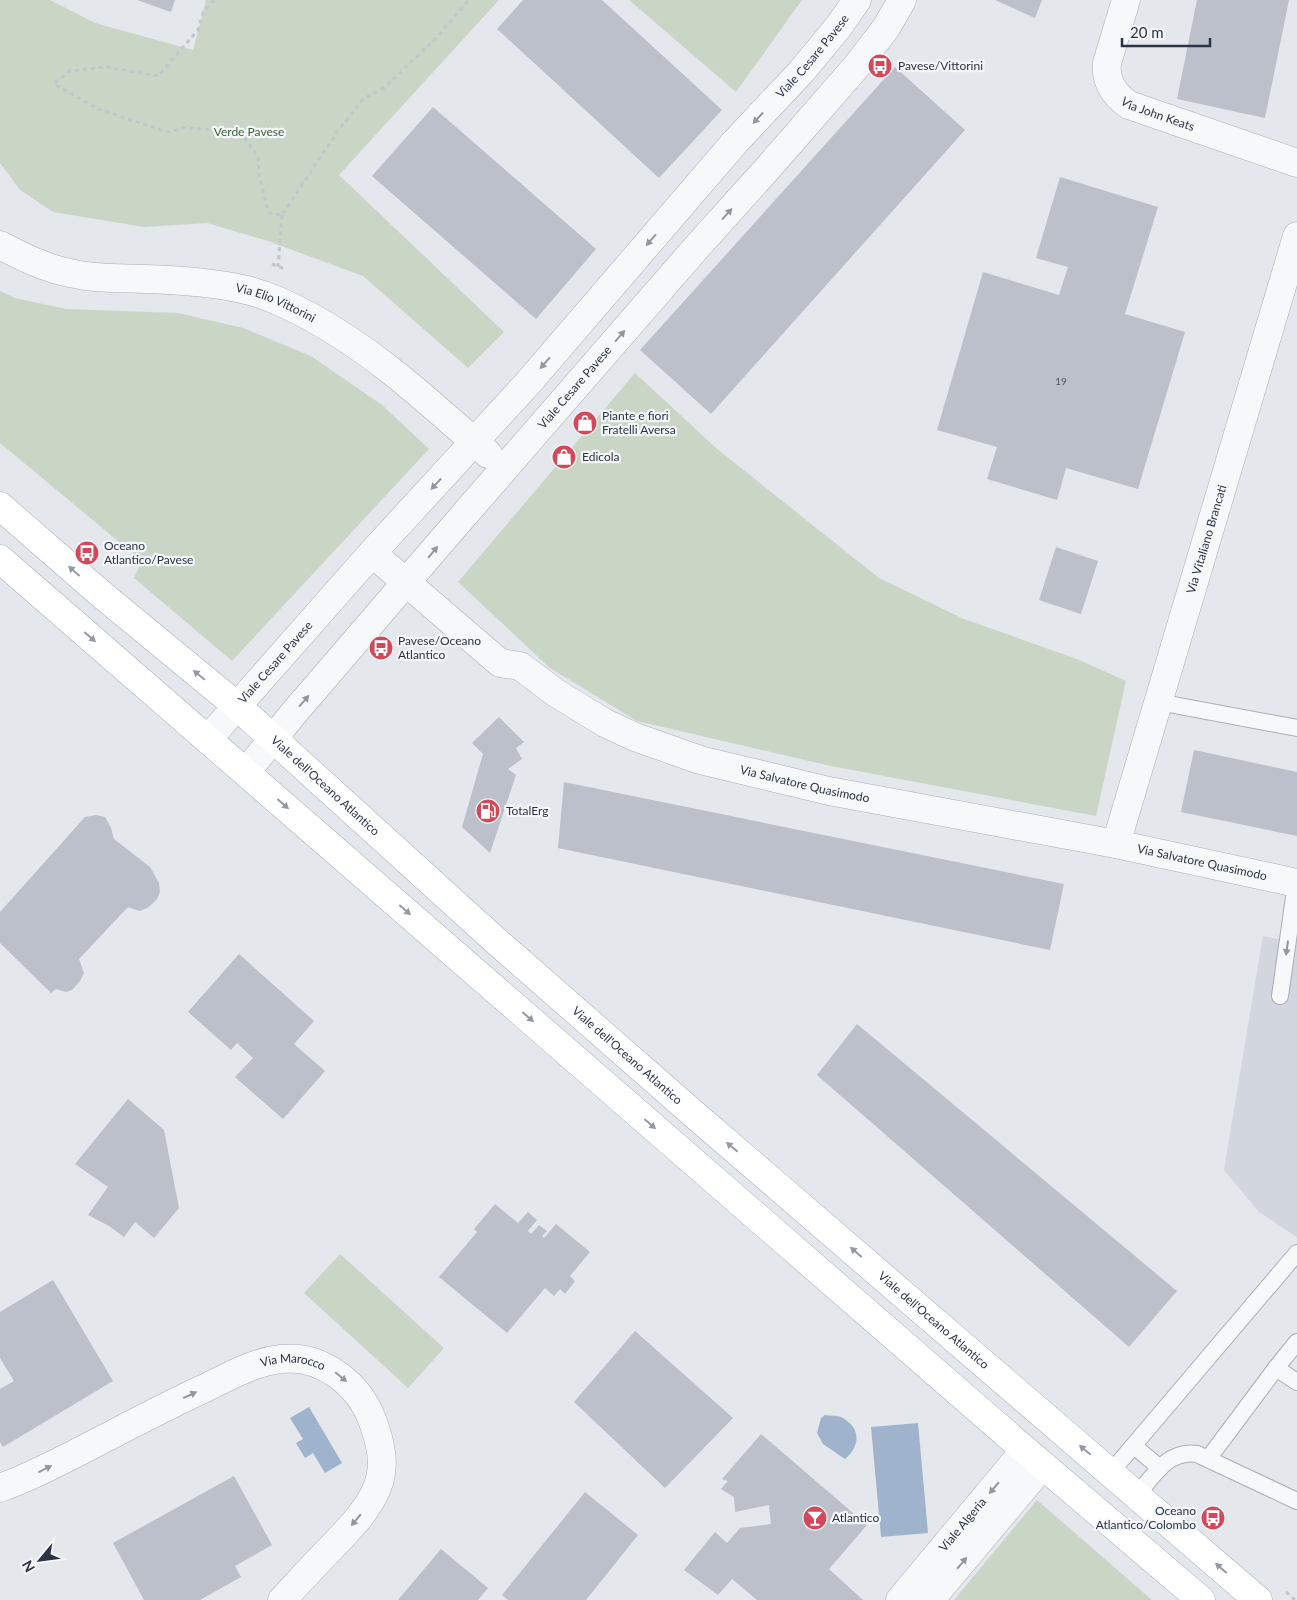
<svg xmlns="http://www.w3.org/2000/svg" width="1297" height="1600" viewBox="0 0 1297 1600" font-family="Lato,sans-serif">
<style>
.built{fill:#d2d6de}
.green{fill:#c9d6c5}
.water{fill:#9fb4cc}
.building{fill:#bbc0ca}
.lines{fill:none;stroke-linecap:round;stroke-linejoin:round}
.lane-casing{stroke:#a9aeb7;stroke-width:18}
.street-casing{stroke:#a9aeb7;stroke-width:29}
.secondary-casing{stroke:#a9aeb7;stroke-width:29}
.path{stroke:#c2c5cb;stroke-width:3;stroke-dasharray:4 4;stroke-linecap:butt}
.lane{stroke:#f7f8fa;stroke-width:16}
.street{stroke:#f7f8fa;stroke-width:28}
.secondary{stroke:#fff;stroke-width:28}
.oneway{fill:#9196a0}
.oneway2{fill:#959aa2}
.labels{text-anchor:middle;stroke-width:4.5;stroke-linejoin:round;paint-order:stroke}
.number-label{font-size:10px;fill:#4f5766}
.street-label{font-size:12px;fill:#2b3445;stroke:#f4f6f9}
.poi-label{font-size:12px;fill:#2b3445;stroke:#f4f6f9;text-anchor:start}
.park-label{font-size:12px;fill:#3f6138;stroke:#f4f6f9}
</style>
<rect width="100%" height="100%" fill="#e4e7ec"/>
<path class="built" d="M1263,936L1297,943V1237L1259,1212L1224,1170Z"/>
<g class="green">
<path d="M0,0H50L95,23L193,50L206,0H499L339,175L504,332L468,368L363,276L268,241L207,223L144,227L53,212L20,190L0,163Z"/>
<path d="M629,0H802L736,92Z"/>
<path d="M0,291L15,298L66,309L178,313L243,328L311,356L382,405L429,449L232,661L134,578L142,561L0,443Z"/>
<path d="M635,373L716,448L879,578L964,619L1077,659L1126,681L1096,816L831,766L637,721L550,668L458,582Z"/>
<path d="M340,1254L444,1348L408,1388L304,1293Z"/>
<path d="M1037,1500L1152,1600H954Z"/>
</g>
<g class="water">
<path d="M309,1407L342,1463L325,1473L313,1453L305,1458L296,1443L303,1439L290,1418Z"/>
<path d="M825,1415C830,1416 836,1415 841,1417C861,1427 861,1446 845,1459L823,1444L817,1433L821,1418Z"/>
<path d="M918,1423L928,1533L881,1537L871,1427Z"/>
</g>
<g class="building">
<path d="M137,0H175L171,12Z"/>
<path d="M523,0H602L722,110L659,178L497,29Z"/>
<path d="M995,0H1042L1035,18Z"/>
<path d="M1197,0H1289L1265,118L1177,99Z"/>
<path d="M895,67L965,130L711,414L640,350Z"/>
<path d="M433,107L596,249L536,319L372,176Z"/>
<path d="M1060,177L1158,207L1125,314L1185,332L1138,489L1066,468L1057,500L987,479L997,447L937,430L983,272L1059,295L1068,267L1036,258Z"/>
<path d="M1056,547L1098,561L1081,614L1039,600Z"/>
<path d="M499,717L524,742L516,748L522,759L508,769L516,775L490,853L462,827L483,754L472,743Z"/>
<path d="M1194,750L1297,772V836L1181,812Z"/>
<path d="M564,782L1064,884L1050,950L558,848Z"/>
<path d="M96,815L105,817L111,828L114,839L150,867L159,883L160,892L157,899L149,907L140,911L128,907L79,959L84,973L80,981L72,990L66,992L56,989L51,993L0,943V912L85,817Z"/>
<path d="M239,954L314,1021L294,1044L325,1071L283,1119L235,1077L253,1058L237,1043L231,1050L188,1012Z"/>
<path d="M857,1024L1177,1291L1129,1347L817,1075Z"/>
<path d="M128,1099L164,1130L179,1208L154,1238L135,1222L124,1237L109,1226L88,1215L108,1187L75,1164Z"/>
<path d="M495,1204L518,1223L528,1212L537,1220L528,1231L531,1234L539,1225L547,1231L542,1236L544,1238L556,1224L590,1252L570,1276L575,1281L565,1294L560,1289L554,1296L545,1288L507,1333L439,1277L477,1232L474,1229Z"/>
<path d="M53,1280L113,1381L3,1447L0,1442V1389L14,1381L0,1358V1312Z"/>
<path d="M635,1331L733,1418L665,1488L574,1402Z"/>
<path d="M761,1434L867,1525L829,1569L863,1600H757L732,1579L718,1595L684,1570L715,1532L727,1543L740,1528L771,1524L769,1505L735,1512L734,1497L721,1489L728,1481L722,1479Z"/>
<path d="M234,1476L272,1545L235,1566L241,1577L200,1600H144L113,1543Z"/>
<path d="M585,1492L638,1535L586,1600H508L502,1595Z"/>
<path d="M441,1549L488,1588L478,1600H398Z"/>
</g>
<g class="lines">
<defs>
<g id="lane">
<path d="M1158,702L1297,728"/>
<path d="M1280,996L1296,883"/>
<path d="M1276,1368L1297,1342"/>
<path d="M1134,1446L1160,1468"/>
<path d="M1208,1459L1276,1368L1297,1382"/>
<path d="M1111,1472L1297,1253"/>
<path d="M1137,1496C1153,1475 1168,1450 1197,1454L1297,1501"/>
</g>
<g id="street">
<path id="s1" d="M1126,0L1107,63C1105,81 1114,95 1129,105L1297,163"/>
<path id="s2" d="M0,245C23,257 44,268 70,273C94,279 119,278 145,279C178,280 210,282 242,289C266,294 288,305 309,316C376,352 431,404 488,454"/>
<path id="s3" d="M372,553L500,663L520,666L556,693L605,723L635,737L700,760L829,791L1116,844L1297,883"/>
<path id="s4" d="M208,739L372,553L528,383L736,141L801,72L839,26L857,0"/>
<path id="s5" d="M246,772L293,714L458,522L696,248L768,168L856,67L886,28L902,0"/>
<path id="s6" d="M1116,844L1297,236"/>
<path id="s7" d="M0,1488C30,1477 57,1463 86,1448C125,1428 164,1407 203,1389C228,1377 253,1362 281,1359C322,1354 360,1385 373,1422C381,1444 386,1466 377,1488C368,1510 350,1528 334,1545C316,1563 299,1582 282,1600"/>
<path id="s8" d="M900,1600L1025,1450"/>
<path d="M930,1600L1043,1465"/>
</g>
<g id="secondary">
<path id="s9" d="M0,506L101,594L237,706L495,940L696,1116L1258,1600"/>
<path d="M0,559L1025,1450L1201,1600"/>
</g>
</defs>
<use href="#lane" class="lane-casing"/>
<use href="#street" class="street-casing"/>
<use href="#secondary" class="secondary-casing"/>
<g class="path">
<path d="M214,0L203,13L198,30L158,76L106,67L69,71L54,84L98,109L168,132L184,128L217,130L244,137L258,157L259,176L269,213L282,215L337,132L363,99L384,88L437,37L469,0"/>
<path d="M272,264L287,270"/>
<path d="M278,267L282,215"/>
<path d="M1286,1592L1295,1600"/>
</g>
<use href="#lane" class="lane"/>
<use href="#street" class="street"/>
<use href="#secondary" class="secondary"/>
</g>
<defs><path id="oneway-solid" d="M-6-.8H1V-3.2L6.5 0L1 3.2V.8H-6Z" transform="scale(1.25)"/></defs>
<g class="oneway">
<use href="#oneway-solid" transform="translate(758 118) rotate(133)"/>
<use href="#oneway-solid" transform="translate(727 214) rotate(-48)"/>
<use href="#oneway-solid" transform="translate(651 240) rotate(131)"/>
<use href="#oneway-solid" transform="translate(620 336) rotate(-49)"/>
<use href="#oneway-solid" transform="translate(545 363) rotate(131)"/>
<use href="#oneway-solid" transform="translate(436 484) rotate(133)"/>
<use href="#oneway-solid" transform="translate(433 552) rotate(-50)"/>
<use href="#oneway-solid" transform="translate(304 701) rotate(-49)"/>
<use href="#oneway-solid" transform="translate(1287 948) rotate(98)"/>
<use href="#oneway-solid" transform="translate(341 1377) rotate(39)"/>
<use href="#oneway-solid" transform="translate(190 1395) rotate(-25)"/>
<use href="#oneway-solid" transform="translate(45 1469) rotate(-27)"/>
<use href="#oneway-solid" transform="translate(994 1488) rotate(130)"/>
<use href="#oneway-solid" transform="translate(356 1520) rotate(130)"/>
<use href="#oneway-solid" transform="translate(962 1563) rotate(-50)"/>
</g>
<g class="oneway2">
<use href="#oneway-solid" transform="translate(74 571) rotate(-139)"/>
<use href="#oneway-solid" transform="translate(90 637) rotate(41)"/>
<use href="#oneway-solid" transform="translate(199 675) rotate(-141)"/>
<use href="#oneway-solid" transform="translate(283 804) rotate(41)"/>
<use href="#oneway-solid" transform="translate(405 910) rotate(41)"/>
<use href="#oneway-solid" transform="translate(528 1017) rotate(41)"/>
<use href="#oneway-solid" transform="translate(650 1124) rotate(41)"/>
<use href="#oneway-solid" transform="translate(732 1147) rotate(-140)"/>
<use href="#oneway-solid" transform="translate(856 1252) rotate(-139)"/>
<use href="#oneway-solid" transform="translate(1085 1450) rotate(-140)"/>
<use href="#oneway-solid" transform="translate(1221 1568) rotate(-139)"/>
</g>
<defs>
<symbol id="bus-disc" viewBox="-11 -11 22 22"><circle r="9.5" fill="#d1495b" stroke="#f4f6f9"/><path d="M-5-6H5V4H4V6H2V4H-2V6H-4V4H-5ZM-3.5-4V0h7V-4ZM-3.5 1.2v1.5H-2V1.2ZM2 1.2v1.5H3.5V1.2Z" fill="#fff"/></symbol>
<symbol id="shop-disc" viewBox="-11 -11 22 22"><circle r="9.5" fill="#d1495b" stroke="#f4f6f9"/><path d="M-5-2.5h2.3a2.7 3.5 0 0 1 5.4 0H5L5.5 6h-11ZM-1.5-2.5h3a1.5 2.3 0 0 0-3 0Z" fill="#fff"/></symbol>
<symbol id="fuel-disc" viewBox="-11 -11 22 22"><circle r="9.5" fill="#d1495b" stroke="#f4f6f9"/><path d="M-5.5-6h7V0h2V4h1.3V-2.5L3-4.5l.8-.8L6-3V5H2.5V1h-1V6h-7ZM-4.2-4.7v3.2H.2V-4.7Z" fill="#fff"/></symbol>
<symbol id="bar-disc" viewBox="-11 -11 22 22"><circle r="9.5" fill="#d1495b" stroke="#f4f6f9"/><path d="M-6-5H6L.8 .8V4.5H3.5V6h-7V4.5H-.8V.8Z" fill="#fff"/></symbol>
</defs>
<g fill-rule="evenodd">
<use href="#bus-disc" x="866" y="52" width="28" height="28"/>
<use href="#shop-disc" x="571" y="409" width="28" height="28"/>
<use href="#shop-disc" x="550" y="443" width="28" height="28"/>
<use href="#bus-disc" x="73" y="539" width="28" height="28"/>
<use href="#bus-disc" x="367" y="634" width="28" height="28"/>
<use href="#fuel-disc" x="474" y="797" width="28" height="28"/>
<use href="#bar-disc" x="801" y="1504" width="28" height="28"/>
<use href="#bus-disc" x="1199" y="1504" width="28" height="28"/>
</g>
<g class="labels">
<g class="number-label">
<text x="1061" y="385">19</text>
</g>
<g class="street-label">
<text dy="4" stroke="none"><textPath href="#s4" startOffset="912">Viale Cesare Pavese</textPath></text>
<text dy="4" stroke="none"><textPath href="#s1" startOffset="146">Via John Keats</textPath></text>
<text dy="4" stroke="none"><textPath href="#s2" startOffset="285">Via Elio Vittorini</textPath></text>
<text dy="4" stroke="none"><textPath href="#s5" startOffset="506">Viale Cesare Pavese</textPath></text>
<text dy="4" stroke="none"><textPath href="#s6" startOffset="318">Via Vitaliano Brancati</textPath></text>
<text dy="4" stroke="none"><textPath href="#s4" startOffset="102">Viale Cesare Pavese</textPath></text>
<text dy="4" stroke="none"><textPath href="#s9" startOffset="429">Viale dell'Oceano Atlantico</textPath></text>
<text dy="4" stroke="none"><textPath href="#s3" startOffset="501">Via Salvatore Quasimodo</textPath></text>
<text dy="4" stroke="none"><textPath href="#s3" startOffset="906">Via Salvatore Quasimodo</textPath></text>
<text dy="4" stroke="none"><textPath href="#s9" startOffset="834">Viale dell'Oceano Atlantico</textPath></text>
<text dy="4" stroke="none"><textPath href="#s9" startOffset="1239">Viale dell'Oceano Atlantico</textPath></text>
<text dy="4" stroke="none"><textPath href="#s7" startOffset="322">Via Marocco</textPath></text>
<text dy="4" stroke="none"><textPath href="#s8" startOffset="98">Viale Algeria</textPath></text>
</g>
<g class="poi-label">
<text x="898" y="70">Pavese/Vittorini</text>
<text x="602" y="420">Piante e fiori<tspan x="602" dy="14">Fratelli Aversa</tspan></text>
<text x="582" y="461">Edicola</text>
<text x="104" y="550">Oceano<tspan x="104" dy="14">Atlantico/Pavese</tspan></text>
<text x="398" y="645">Pavese/Oceano<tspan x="398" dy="14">Atlantico</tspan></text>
<text x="506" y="815">TotalErg</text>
<text x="1196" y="1515" text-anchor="end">Oceano<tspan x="1196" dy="14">Atlantico/Colombo</tspan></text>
<text x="832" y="1522">Atlantico</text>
</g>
<g class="park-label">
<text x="249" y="136">Verde Pavese</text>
</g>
</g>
<g transform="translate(40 1560) rotate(241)" stroke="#f4f6f9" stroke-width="4" paint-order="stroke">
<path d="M0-4L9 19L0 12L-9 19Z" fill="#2b3445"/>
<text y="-8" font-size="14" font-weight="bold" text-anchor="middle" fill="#2b3445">N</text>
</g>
<path d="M1122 38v8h88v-8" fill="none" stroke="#2b3445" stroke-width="2.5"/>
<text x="1130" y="38" font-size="15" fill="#2b3445" stroke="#f4f6f9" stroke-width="4" paint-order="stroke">20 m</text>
</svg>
